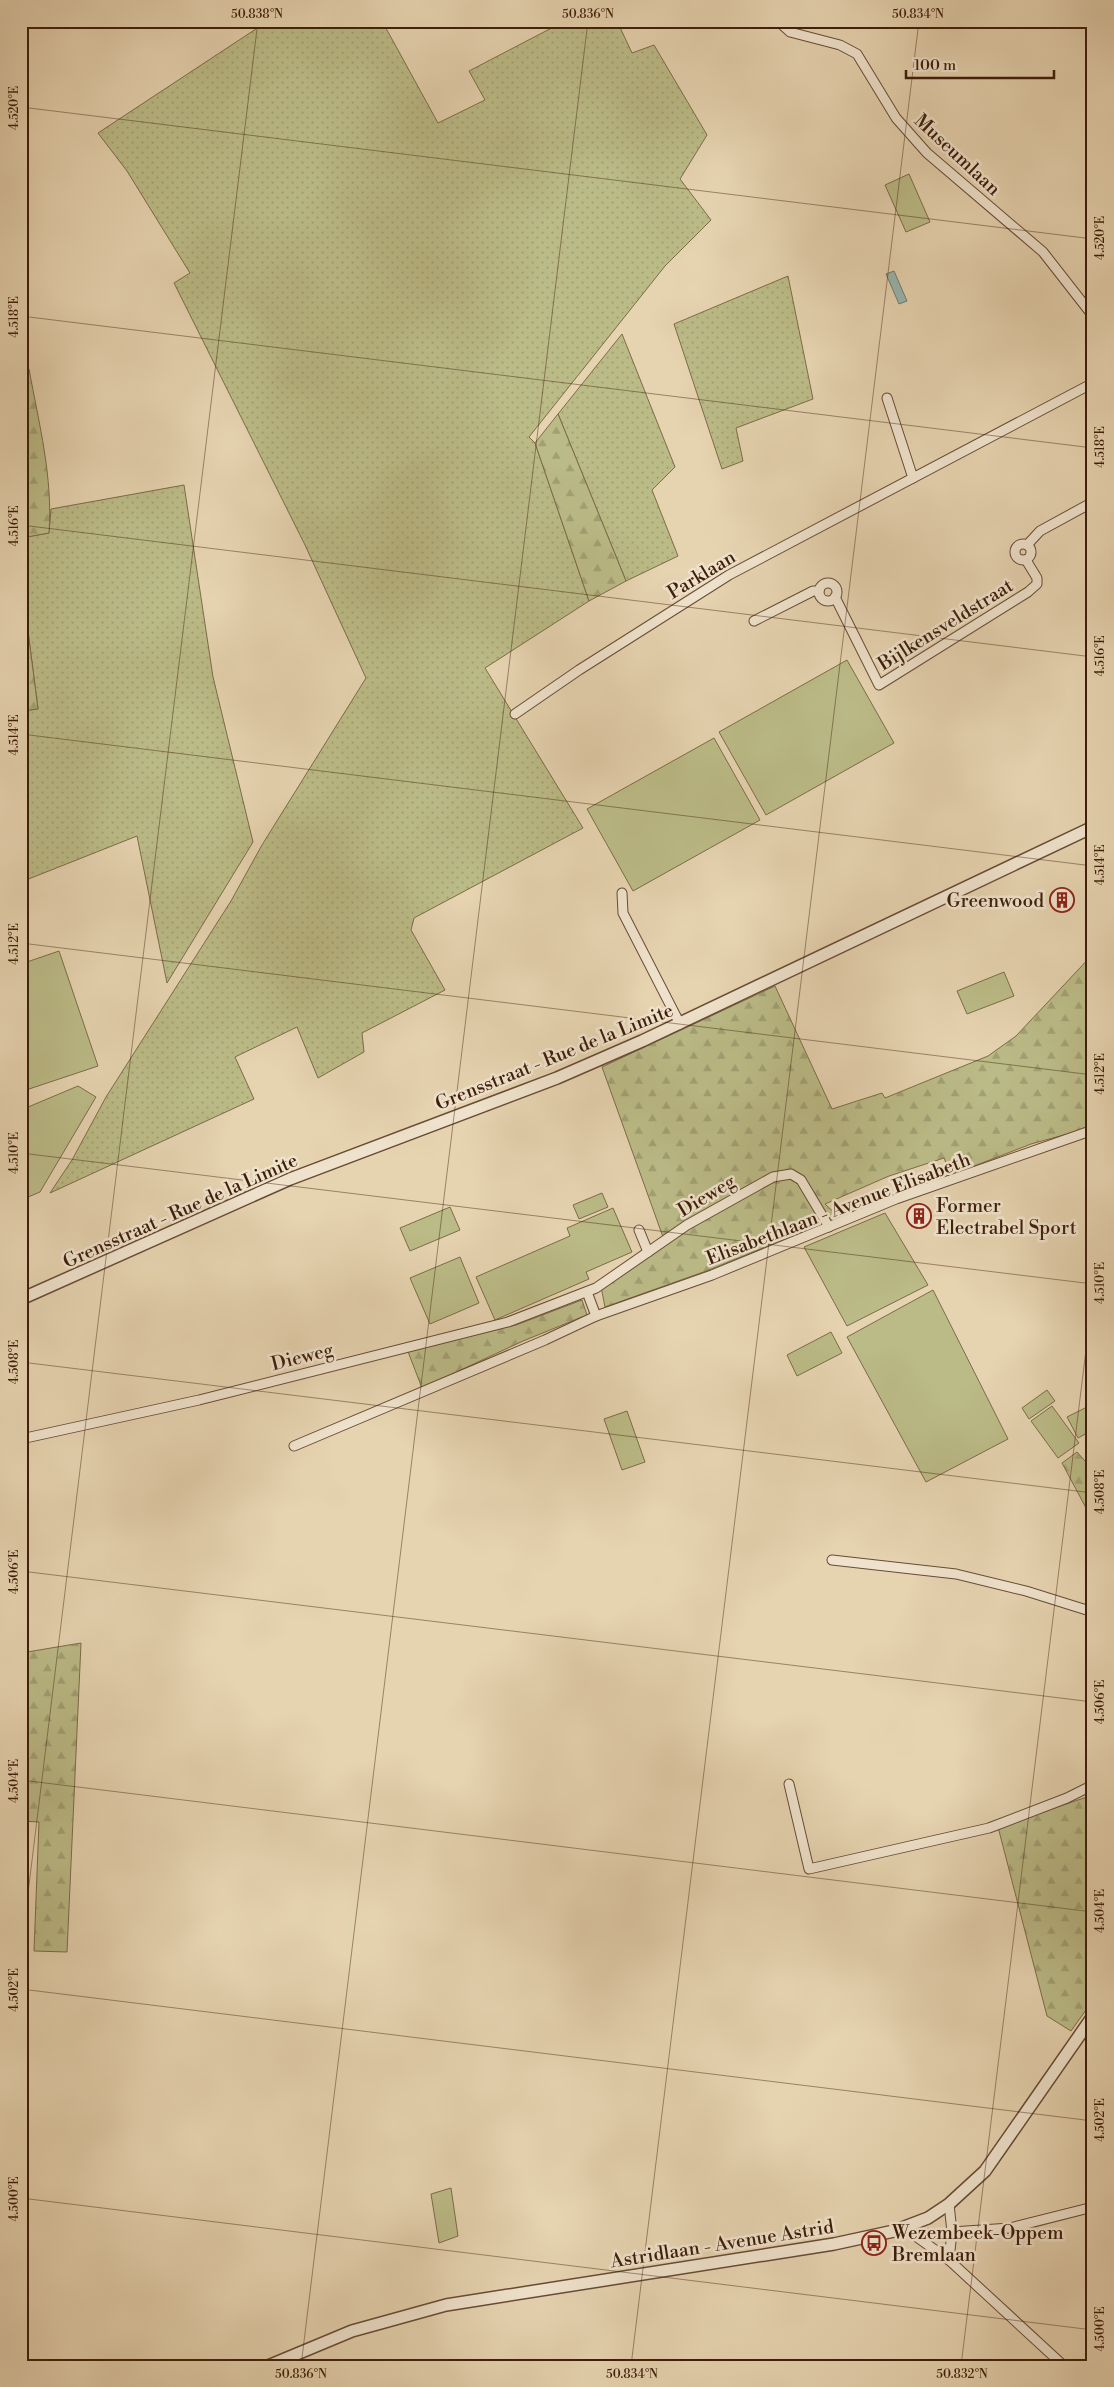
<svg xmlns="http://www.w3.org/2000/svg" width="1114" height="2387" viewBox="0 0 1114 2387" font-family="'Libre Bodoni',serif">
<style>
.grass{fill:url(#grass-dots);stroke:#7c6c48}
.forest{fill:url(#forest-firs);stroke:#7c6c48}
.green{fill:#bbbb87;stroke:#7c6c48}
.water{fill:#97b7b1;stroke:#737a6e}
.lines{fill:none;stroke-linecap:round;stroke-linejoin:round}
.minor-casing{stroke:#684b34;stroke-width:11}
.tertiary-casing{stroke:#684b34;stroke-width:14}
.minor{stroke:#efe2cc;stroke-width:9}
.tertiary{stroke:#efe2cc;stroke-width:11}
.ticks{fill:none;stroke:#3e1e0a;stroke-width:1;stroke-opacity:0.45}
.labels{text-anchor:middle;stroke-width:5;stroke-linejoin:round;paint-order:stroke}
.street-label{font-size:19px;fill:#3e1e0a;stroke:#efe2cc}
.poi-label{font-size:19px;fill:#3e1e0a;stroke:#efe2cc;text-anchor:start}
.neatline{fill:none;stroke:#3e1e0a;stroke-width:2}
.ticks-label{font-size:12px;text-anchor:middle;fill:#3e1e0a}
</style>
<defs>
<pattern id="grass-dots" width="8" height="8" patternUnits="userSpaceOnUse" patternTransform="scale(1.25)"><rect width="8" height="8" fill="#bbbb87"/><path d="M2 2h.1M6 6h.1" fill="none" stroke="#a2a073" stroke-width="1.8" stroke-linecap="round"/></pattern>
<pattern id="forest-firs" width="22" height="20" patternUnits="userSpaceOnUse" patternTransform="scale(1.25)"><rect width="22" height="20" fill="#bbbb87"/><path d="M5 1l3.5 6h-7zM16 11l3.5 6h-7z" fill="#a2a073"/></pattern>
</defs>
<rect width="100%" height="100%" fill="#e6d3b0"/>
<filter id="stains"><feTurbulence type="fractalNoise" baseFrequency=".004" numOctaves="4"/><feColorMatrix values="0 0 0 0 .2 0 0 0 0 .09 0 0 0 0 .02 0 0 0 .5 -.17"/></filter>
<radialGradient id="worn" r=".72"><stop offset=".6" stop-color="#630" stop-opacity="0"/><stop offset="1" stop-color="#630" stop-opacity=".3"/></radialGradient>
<g class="grass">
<path d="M268,21H382L438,123L485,100L469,71L565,21H617L632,53L654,45L707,135L680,179L711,220L665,266L529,437L535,443L589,601L485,668L583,828L414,918L411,930L445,990L362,1033L364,1052L318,1078L297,1027L235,1057L254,1099L50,1193L72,1160L106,1097L231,901L262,845L366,678L305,545L174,283L190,273L127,171L98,133Z"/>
<path d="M788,276L813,399L736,428L743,461L722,469L674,324Z"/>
<path d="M622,334L675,467L652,490L678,556L626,581L558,414Z"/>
<path d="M184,485L213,677L253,842L167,983L137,836L21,882V711L38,709L21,577V538L49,533L51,509Z"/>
</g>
<g class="forest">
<path d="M23,364L29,369C39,424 53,477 49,533L21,538V365Z"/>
<path d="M558,414L626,581L589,601L535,443Z"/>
<path d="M21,577L38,709L21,711Z"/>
<path d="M1093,954V1127L1031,1144L951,1175L944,1158L889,1176L825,1204L839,1217L709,1270L605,1307L600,1282L663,1237L602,1067L775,986L832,1109L882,1093L885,1098L988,1056L1016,1036Z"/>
<path d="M582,1300L587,1315L523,1341L422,1388L407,1349L516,1325Z"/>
<path d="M1077,1452L1093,1470V1521L1062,1463Z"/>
<path d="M81,1643L67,1952L34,1951L39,1822L21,1821V1653Z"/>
<path d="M1093,1795V2000L1071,2031L1047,2016L998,1827Z"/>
</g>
<g class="green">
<path d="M909,174L930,222L906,232L885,185Z"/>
<path d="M847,660L894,743L766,815L719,732Z"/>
<path d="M714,738L760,820L633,891L587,809Z"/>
<path d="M59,951L98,1066L23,1091L21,1085V964Z"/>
<path d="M1004,972L1014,996L967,1014L957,991Z"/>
<path d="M78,1086L96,1097L40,1192L21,1200V1110Z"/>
<path d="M602,1193L608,1207L579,1219L573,1205Z"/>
<path d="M450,1207L460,1230L410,1251L400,1228Z"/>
<path d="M613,1208L632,1252L586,1272L589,1279L495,1320L476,1277L570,1236L567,1228Z"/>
<path d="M885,1213L928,1285L847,1326L804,1247Z"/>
<path d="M460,1257L479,1303L430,1324L410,1278Z"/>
<path d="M933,1290L1008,1439L926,1482L847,1337Z"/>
<path d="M831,1332L842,1353L797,1376L787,1355Z"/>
<path d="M1047,1390L1055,1401L1029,1419L1022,1408Z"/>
<path d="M1093,1404V1430L1078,1438L1067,1417Z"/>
<path d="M1052,1406L1079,1443L1058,1458L1031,1421Z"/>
<path d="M627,1411L645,1462L622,1470L604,1419Z"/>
<path d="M451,2188L458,2236L439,2243L431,2194Z"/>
</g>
<path class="water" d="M894,271L907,301L899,304L886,274Z"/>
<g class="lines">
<defs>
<g id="minor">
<path d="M778,21L790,32L840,45L857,54L896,118L927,153L1043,252L1093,316"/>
<path d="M887,398L913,478"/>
<circle cx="1023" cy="552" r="8"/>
<path d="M1027,545L1040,531L1093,502"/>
<circle cx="828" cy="592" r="9"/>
<path d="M835,597L879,685L1028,592L1037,584V578L1026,560"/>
<path d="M754,621L813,591H819"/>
<path d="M515,714L579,670L729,575L1093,383"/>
<path d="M622,893L623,913L680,1024"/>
<path d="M639,1230L648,1252"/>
<path d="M587,1292L596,1316"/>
<path d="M21,1439L199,1400L508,1322L596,1288L687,1225L773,1177L791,1174L801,1180L829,1227"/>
<path d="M294,1446L545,1340L596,1316L712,1275L896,1199L1093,1130"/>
<path d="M832,1560L956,1574L1026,1591L1093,1612"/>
<path d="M789,1784L809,1869L989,1828L1067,1798L1093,1785"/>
<path d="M903,2227L949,2260L1064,2366"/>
<path d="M952,2232L1010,2228L1093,2207"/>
<path d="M914,2234H939"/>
<path d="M949,2260L952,2232L949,2204"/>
</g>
<g id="tertiary">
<path d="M21,1299L290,1179L557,1078L642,1041L1093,827"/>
<path d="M268,2366L352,2331L446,2305L834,2244L894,2231L928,2218L949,2204L985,2171L1093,2016"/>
</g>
</defs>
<use href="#minor" class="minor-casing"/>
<use href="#tertiary" class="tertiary-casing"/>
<use href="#minor" class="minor"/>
<use href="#tertiary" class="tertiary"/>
</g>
<path class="ticks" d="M1026,21L1093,29M21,107L1093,239M21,316L1093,448M21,525L1093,657M21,734L1093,866M21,943L1093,1075M21,1153L1093,1284M21,1362L1093,1493M21,1571L1093,1702M21,1780L1093,1912M21,1950L258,21M21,1989L1093,2121M21,2198L1093,2330M301,2366L588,21M631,2366L919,21M961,2366L1093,1293"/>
<defs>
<symbol id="building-ring" viewBox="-11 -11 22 22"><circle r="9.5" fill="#efe2cc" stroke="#8f2418" stroke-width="1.5"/><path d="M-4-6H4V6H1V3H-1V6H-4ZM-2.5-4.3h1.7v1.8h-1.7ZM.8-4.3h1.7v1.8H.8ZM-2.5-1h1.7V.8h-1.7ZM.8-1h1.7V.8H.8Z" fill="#8f2418"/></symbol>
<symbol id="bus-ring" viewBox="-11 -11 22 22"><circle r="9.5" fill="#efe2cc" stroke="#8f2418" stroke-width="1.5"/><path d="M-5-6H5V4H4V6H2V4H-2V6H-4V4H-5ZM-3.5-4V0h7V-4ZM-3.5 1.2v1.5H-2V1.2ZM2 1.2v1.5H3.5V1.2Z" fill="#8f2418"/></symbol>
</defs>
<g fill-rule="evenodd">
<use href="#building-ring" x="1048" y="886" width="28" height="28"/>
<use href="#building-ring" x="905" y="1202" width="28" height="28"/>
<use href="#bus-ring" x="860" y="2229" width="28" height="28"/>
</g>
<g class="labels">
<g class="street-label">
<text transform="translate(958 154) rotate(43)" y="7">Museumlaan</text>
<text transform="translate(701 574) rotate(-31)" y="7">Parklaan</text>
<text transform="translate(945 624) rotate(-32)" y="7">Bijlkensveldstraat</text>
<text transform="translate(554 1056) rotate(-22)" y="7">Grensstraat - Rue de la Limite</text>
<text transform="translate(706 1195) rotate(-31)" y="7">Dieweg</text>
<text transform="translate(838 1208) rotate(-21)" y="7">Elisabethlaan - Avenue Elisabeth</text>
<text transform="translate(180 1210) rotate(-24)" y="7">Grensstraat - Rue de la Limite</text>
<text transform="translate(302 1356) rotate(-14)" y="7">Dieweg</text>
<text transform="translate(722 2243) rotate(-9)" y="7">Astridlaan - Avenue Astrid</text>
</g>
<g class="poi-label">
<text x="1044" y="907" text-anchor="end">Greenwood</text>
<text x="936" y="1212">Former<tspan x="936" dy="22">Electrabel Sport</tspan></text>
<text x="892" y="2239">Wezembeek-Oppem<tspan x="892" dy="22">Bremlaan</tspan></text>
</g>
</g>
<rect width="1114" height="2387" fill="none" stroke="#e6d3b0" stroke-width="55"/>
<path d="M906 70v8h148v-8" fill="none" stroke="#3e1e0a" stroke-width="2.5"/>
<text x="914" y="70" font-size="15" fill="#3e1e0a" stroke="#efe2cc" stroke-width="4" paint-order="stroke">100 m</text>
<rect x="28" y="28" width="1058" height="2332" class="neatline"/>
<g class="ticks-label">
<text x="257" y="18">50.838°N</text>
<text x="588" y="18">50.836°N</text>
<text x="918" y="18">50.834°N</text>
<text transform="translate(14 108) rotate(-90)" y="4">4.520°E</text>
<text transform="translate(1100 238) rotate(-90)" y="4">4.520°E</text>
<text transform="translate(14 317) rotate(-90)" y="4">4.518°E</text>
<text transform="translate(1100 447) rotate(-90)" y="4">4.518°E</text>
<text transform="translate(14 526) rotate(-90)" y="4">4.516°E</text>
<text transform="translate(1100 656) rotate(-90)" y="4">4.516°E</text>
<text transform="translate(14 735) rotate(-90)" y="4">4.514°E</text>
<text transform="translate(1100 865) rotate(-90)" y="4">4.514°E</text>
<text transform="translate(14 944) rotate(-90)" y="4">4.512°E</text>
<text transform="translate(1100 1074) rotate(-90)" y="4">4.512°E</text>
<text transform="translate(14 1153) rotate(-90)" y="4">4.510°E</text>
<text transform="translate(1100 1283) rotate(-90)" y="4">4.510°E</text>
<text transform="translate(14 1362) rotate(-90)" y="4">4.508°E</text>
<text transform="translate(1100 1492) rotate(-90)" y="4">4.508°E</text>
<text transform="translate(14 1572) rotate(-90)" y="4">4.506°E</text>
<text transform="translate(1100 1702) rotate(-90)" y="4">4.506°E</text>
<text transform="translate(14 1781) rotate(-90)" y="4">4.504°E</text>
<text transform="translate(1100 1911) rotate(-90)" y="4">4.504°E</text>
<text transform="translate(14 1990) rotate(-90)" y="4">4.502°E</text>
<text transform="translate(1100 2120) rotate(-90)" y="4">4.502°E</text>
<text transform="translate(14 2199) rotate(-90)" y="4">4.500°E</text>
<text transform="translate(1100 2329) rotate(-90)" y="4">4.500°E</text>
<text x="301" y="2378">50.836°N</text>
<text x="632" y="2378">50.834°N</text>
<text x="962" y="2378">50.832°N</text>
</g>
<rect width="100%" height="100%" filter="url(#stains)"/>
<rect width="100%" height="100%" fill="url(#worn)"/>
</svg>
